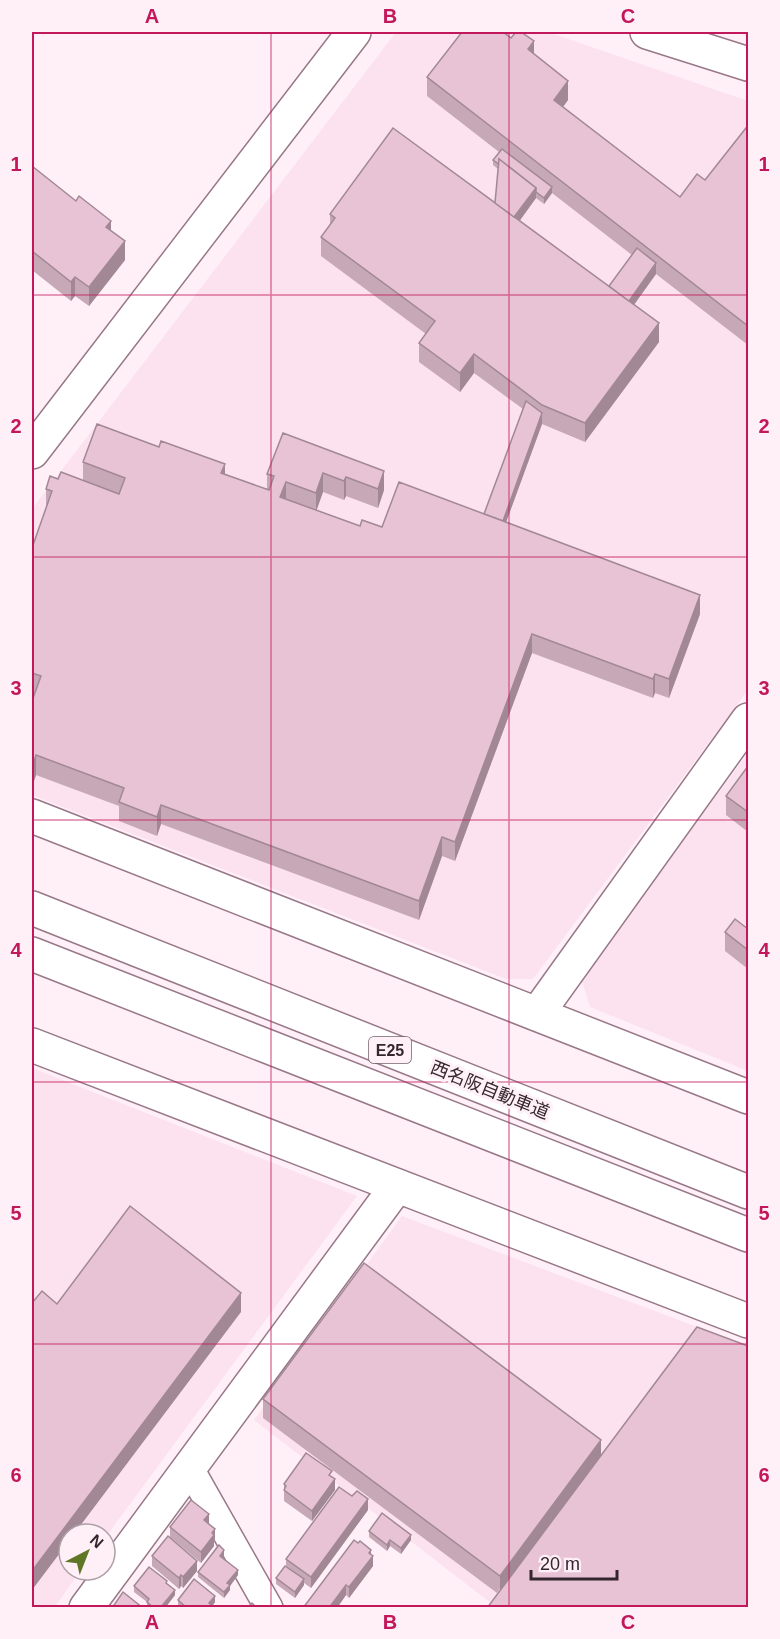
<svg xmlns="http://www.w3.org/2000/svg" width="780" height="1639" viewBox="0 0 780 1639" font-family="Helvetica,'Noto Sans JP',sans-serif">
<style>
.built{fill:#fce1ee}
.lines{fill:none;stroke-linecap:round;stroke-linejoin:round}
.street-casing{stroke:#987888;stroke-width:30}
.secondary-casing{stroke:#987888;stroke-width:36}
.highway-casing{stroke:#987888;stroke-width:36}
.street{stroke:#fff;stroke-width:27}
.secondary{stroke:#fff;stroke-width:33}
.highway{stroke:#fff;stroke-width:33}
.wall{fill:#c7a8b7;fill-rule:evenodd}
.shaded-wall{fill:#a28895}
.building{fill:#e7c3d5;stroke:#a28895;stroke-width:1.5}
.grid{fill:none;stroke:#c2185b;stroke-width:1.5;stroke-opacity:0.55}
.labels{text-anchor:middle;stroke-width:6;stroke-linejoin:round;paint-order:stroke}
.shield{fill:#fff0f7;stroke:#71636a;stroke-width:1.5}
.shield-label{font-size:16px;font-weight:bold;fill:#34262d}
.street-label{font-size:18px;fill:#34262d;stroke:#fff0f7}
.neatline{fill:none;stroke:#c2185b;stroke-width:2}
.grid-label{font-size:20px;text-anchor:middle;font-weight:bold;fill:#c2185b}
</style>
<rect width="100%" height="100%" fill="#fff0f7"/>
<g class="built">
<path d="M396,32H548L748,101V690L533,979H506L32,795V509Z"/>
<path d="M748,753V1071L590,1007L581,978Z"/>
<path d="M32,1068L357,1196L105,1538V1534H69V1570H81L54,1608L32,1607Z"/>
<path d="M402,1216L748,1346V1607H496L254,1420Z"/>
</g>
<g class="lines">
<defs>
<path id="street" d="M189,1467L269,1608"/>
<g id="secondary">
<path d="M647,32L748,64"/>
<path d="M32,452L354,32"/>
<path d="M32,816L748,1097"/>
<path d="M537,1014L748,720"/>
<path d="M32,1045L748,1321"/>
<path d="M86,1608L397,1186"/>
</g>
<g id="highway">
<path d="M32,908L748,1192"/>
<path d="M32,954L748,1235"/>
</g>
</defs>
<use href="#street" class="street-casing"/>
<use href="#secondary" class="secondary-casing"/>
<use href="#highway" class="highway-casing"/>
<use href="#street" class="street"/>
<use href="#secondary" class="secondary"/>
<use href="#highway" class="highway"/>
</g>
<g class="wall">
<path d="M534,54L568,100L563,107L680,197L705,180L748,130V345L656,274L634,305L659,342L585,442L542,424L506,522L700,614L669,698L655,693L653,698L532,653L455,861L442,856L419,920L161,824L157,836L119,821V806L36,775L32,787V701L35,693L32,692V548L46,508V489L58,479L83,480V462L225,474L267,490V474L283,433L384,490L378,508L346,496L344,500L323,492L316,510L360,526L382,527L484,514L523,409L474,373L460,392L419,362V343L426,334L321,256V237L330,225V214L495,203L498,169L493,165V160L499,152L427,96V77ZM552,193L632,255L609,286L519,221L536,198L544,204Z"/>
<path d="M32,166L111,230L125,260L89,306L75,296L71,301L32,270Z"/>
<path d="M748,766V832L726,815V796Z"/>
<path d="M748,929V969L725,951V932Z"/>
<path d="M263,1399L601,1440L497,1593L263,1418Z"/>
<path d="M332,1477L335,1490L312,1521L284,1501V1484Z"/>
<path d="M368,1510L311,1588L304,1583V1585L295,1598L276,1584V1578L286,1567V1559Z"/>
<path d="M209,1524L215,1540L214,1541V1546L201,1563L170,1537V1527Z"/>
<path d="M369,1531L411,1540L401,1554L390,1546L387,1551L369,1537Z"/>
<path d="M371,1554L373,1566L349,1598L346,1595L337,1608H303Z"/>
<path d="M152,1556L197,1571L183,1588L181,1586L179,1589L152,1566Z"/>
<path d="M224,1556L222,1558L238,1575L230,1586V1590L224,1598L198,1577V1572Z"/>
<path d="M167,1585L175,1595L165,1608H147V1602L134,1592V1586Z"/>
<path d="M178,1600L215,1602L212,1606V1608H180L178,1606Z"/>
</g>
<g class="shaded-wall">
<path d="M534,41V60L528,49Z"/>
<path d="M568,81V100L554,119V100Z"/>
<path d="M552,187V193L544,204V198Z"/>
<path d="M536,188V198L511,233V222Z"/>
<path d="M111,221V240L106,227Z"/>
<path d="M125,241V260L89,306V287Z"/>
<path d="M656,263V274L625,317V306Z"/>
<path d="M75,277V296L71,301V282Z"/>
<path d="M659,323V342L585,442V423Z"/>
<path d="M474,354V373L460,392V373Z"/>
<path d="M542,413V424L500,539V528Z"/>
<path d="M225,464V484L221,473Z"/>
<path d="M384,471V490L378,508V489Z"/>
<path d="M323,473V492L316,512V493Z"/>
<path d="M346,477V496L344,500V481Z"/>
<path d="M286,482V501L280,497Z"/>
<path d="M700,595V614L669,698V679Z"/>
<path d="M532,634V653L455,861V842Z"/>
<path d="M655,674V693L653,698V679Z"/>
<path d="M36,755V775L32,787V768Z"/>
<path d="M161,805V824L157,836V817Z"/>
<path d="M442,837V856L419,920V901Z"/>
<path d="M241,1293V1312L74,1534H69V1541L32,1590V1571Z"/>
<path d="M601,1440V1459L500,1595V1576Z"/>
<path d="M335,1479V1490L312,1521V1511Z"/>
<path d="M368,1499V1510L311,1588V1577Z"/>
<path d="M209,1514V1525L204,1520Z"/>
<path d="M215,1529V1540L214,1541V1546L201,1563V1552L212,1533Z"/>
<path d="M411,1535V1540L401,1554V1548Z"/>
<path d="M390,1540V1546L387,1551V1545Z"/>
<path d="M224,1550V1556L220,1561V1556Z"/>
<path d="M371,1550V1558L373,1556V1566L349,1598V1587Z"/>
<path d="M197,1561V1571L183,1588V1577Z"/>
<path d="M238,1570V1575L230,1586V1590L224,1598V1592L227,1583Z"/>
<path d="M181,1575V1586L179,1589V1578Z"/>
<path d="M304,1579V1585L295,1598V1592Z"/>
<path d="M346,1585V1595L337,1608H329Z"/>
<path d="M175,1590V1595L165,1608H161Z"/>
<path d="M215,1596V1602L211,1608L209,1603Z"/>
</g>
<g class="building">
<path d="M462,32H503L511,38L516,32H521L534,41L528,49L568,81L554,100L680,197L697,174L705,180L746,128L748,130V326L427,77Z"/>
<path d="M393,128L659,323L585,423L542,405L474,354L460,373L419,343L435,321L321,237L335,218L330,214Z"/>
<path d="M502,149L552,187L544,198L536,192V188L499,159V164L493,160Z"/>
<path d="M499,159L536,188L514,217L495,203Z"/>
<path d="M32,166L76,201L79,196L111,221L106,227L125,241L89,287L75,277L71,282L32,251Z"/>
<path d="M637,248L656,263L629,301L609,286Z"/>
<path d="M526,401L542,413L503,521L484,514Z"/>
<path d="M97,424L159,447L161,441L225,464L221,473L269,490L274,476L267,474L283,433L384,471L378,489L346,477L344,481L323,473L316,493L286,482L280,497L360,526L362,520L382,527L399,482L700,595L669,679L655,674L653,679L532,634L455,842L442,837L419,901L161,805L157,817L119,802L124,788L36,755L32,768V701L41,676L32,673V548L52,491L46,489L50,476L58,479L61,472L119,494L125,478L83,462Z"/>
<path d="M748,766V812L726,796Z"/>
<path d="M735,919L748,929V950L725,932Z"/>
<path d="M130,1206L241,1293L32,1571V1303L42,1291L57,1304Z"/>
<path d="M364,1263L601,1440L500,1576L263,1399Z"/>
<path d="M697,1327L748,1346V1608H487Z"/>
<path d="M306,1453L332,1471L329,1475L335,1479L312,1511L284,1490L286,1486L284,1484Z"/>
<path d="M339,1487L352,1496L357,1491L368,1499L311,1577L286,1559Z"/>
<path d="M191,1500L209,1514L204,1520L215,1529L212,1533L214,1535L201,1552L170,1527Z"/>
<path d="M382,1513L411,1535L401,1548L390,1540L387,1545L369,1531Z"/>
<path d="M168,1536L197,1561L183,1577L181,1575L179,1578L152,1556Z"/>
<path d="M354,1540L358,1543L360,1541L371,1550L369,1553L373,1556L349,1587L346,1585L329,1608H303Z"/>
<path d="M219,1545L224,1550L220,1556L238,1570L227,1583L230,1585L224,1592L198,1572Z"/>
<path d="M285,1566L304,1579L295,1592L276,1578Z"/>
<path d="M149,1567L167,1581L166,1583L175,1590L161,1607L159,1606V1608H154L147,1602L149,1599L134,1586Z"/>
<path d="M194,1579L215,1596L209,1603L212,1606L211,1608H187L178,1600Z"/>
<path d="M123,1592L143,1608H112Z"/>
<path d="M252,1603L257,1608H248Z"/>
</g>
<path class="grid" d="M271,32V1608M509,32V1608M32,295H748M32,557H748M32,820H748M32,1082H748M32,1344H748"/>
<g class="labels">
<rect class="shield" x="369" y="1037" width="42" height="26" rx="4.5"/>
<g class="shield-label">
<text x="390" y="1056">E25</text>
</g>
<g class="street-label">
<text transform="translate(490 1090) rotate(22)" y="6">西名阪自動車道</text>
</g>
</g>
<rect width="780" height="1639" fill="none" stroke="#fff0f7" stroke-width="66"/>
<g transform="translate(87 1552) rotate(42)"><circle r="28" fill="#fff0f7" stroke="#ae9fa6" stroke-width="1.5"/>
<path d="M0-4.5L10 22L0 15L-10 22Z" fill="#607627"/>
<text y="-9" font-size="16" font-weight="bold" text-anchor="middle" fill="#34262d">N</text>
</g>
<path d="M531 1570v9h86v-9" fill="none" stroke="#34262d" stroke-width="3"/>
<text x="540" y="1570" font-size="18" fill="#34262d" stroke="#fff0f7" stroke-width="4.5" paint-order="stroke">20 m</text>
<rect x="33" y="33" width="714" height="1573" class="neatline"/>
<g class="grid-label">
<text x="152" y="23">A</text>
<text x="390" y="23">B</text>
<text x="628" y="23">C</text>
<text x="16" y="171">1</text>
<text x="764" y="171">1</text>
<text x="16" y="433">2</text>
<text x="764" y="433">2</text>
<text x="16" y="695">3</text>
<text x="764" y="695">3</text>
<text x="16" y="957">4</text>
<text x="764" y="957">4</text>
<text x="16" y="1220">5</text>
<text x="764" y="1220">5</text>
<text x="16" y="1482">6</text>
<text x="764" y="1482">6</text>
<text x="152" y="1629">A</text>
<text x="390" y="1629">B</text>
<text x="628" y="1629">C</text>
</g>
</svg>
